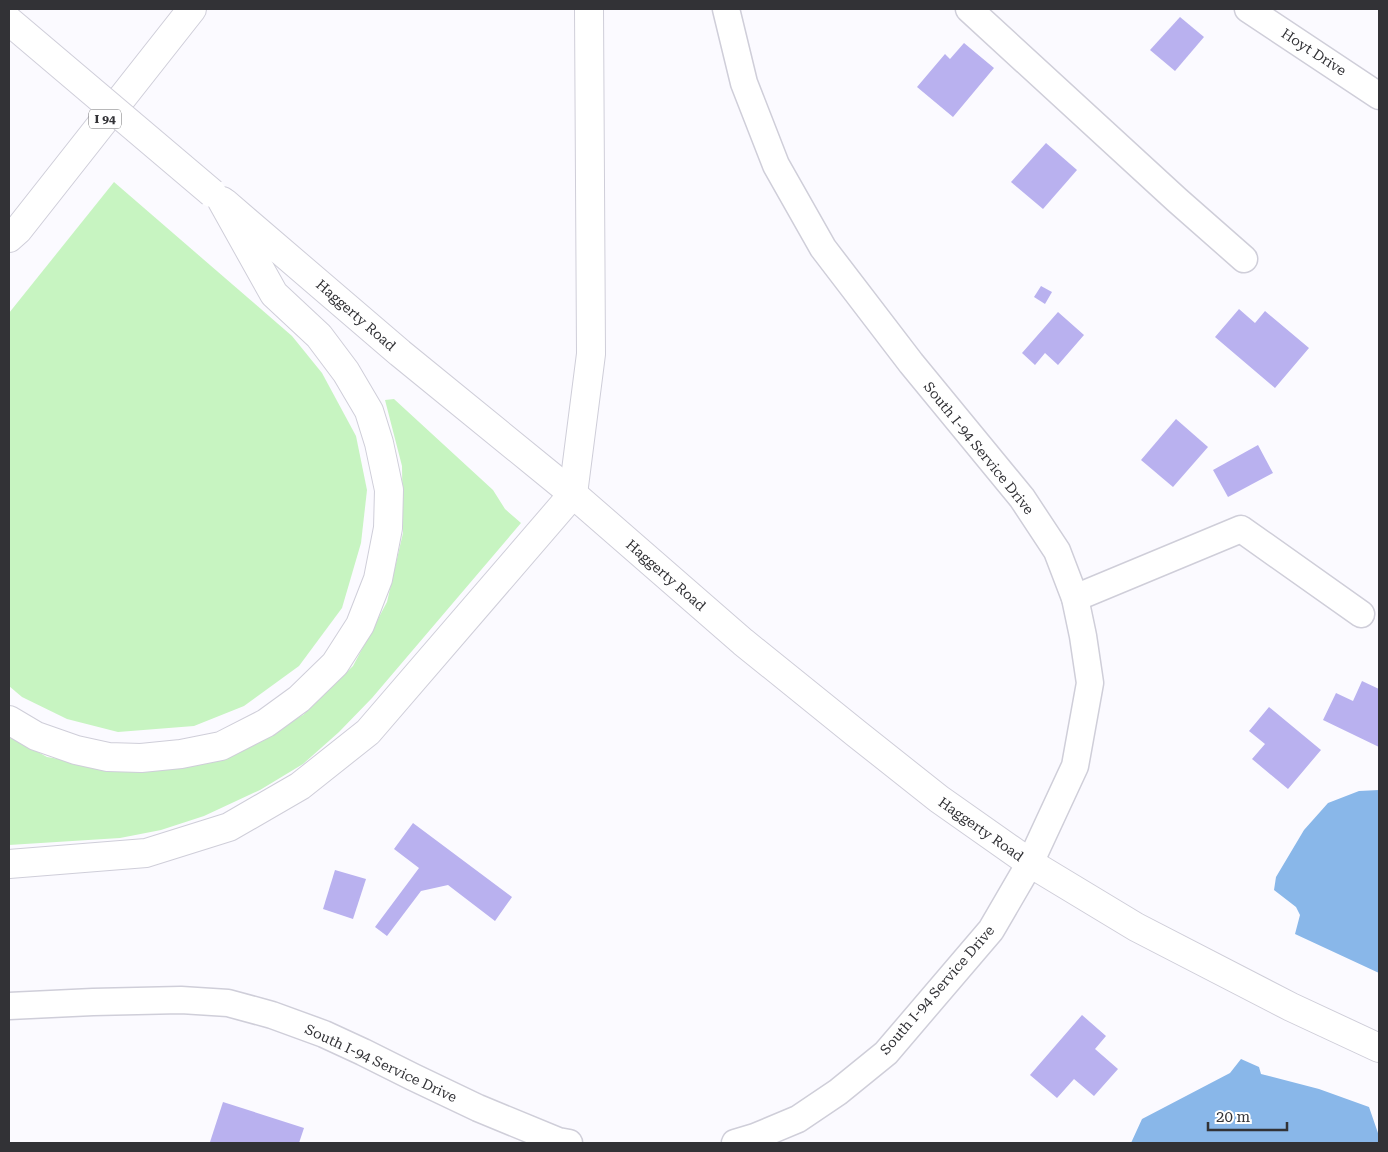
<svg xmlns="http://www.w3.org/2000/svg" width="1388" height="1152" viewBox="0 0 1388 1152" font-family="'Roboto Serif',serif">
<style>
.green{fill:#c7f4c1}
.water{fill:#89b7e9}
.building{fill:#b9b1ef}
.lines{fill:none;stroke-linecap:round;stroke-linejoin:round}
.minor-casing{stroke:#cfced9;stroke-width:29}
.major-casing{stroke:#cfced9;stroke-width:30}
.highway-casing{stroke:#cfced9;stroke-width:30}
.minor{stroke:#fff;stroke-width:26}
.major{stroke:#fff;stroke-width:28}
.highway{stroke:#fff;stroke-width:28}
.major-bridge-casing{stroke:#cfced9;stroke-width:30;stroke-linecap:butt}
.major-bridge{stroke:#fff;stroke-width:28}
.labels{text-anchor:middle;stroke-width:5;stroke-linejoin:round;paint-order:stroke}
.shield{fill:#fff;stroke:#707072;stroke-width:1}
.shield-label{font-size:12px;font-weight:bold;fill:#323236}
.street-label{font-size:14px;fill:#323236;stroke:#fff}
</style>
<rect width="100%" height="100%" fill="#fbfaff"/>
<g class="green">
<path d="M114,182L292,336L322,373L356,436L367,490L361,543L342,608L299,666L244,706L194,726L118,732L67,719L22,697L9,686V313Z"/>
<path d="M394,399L493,490L505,509L521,523L372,698L339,732L303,764L260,790L204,816L161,830L120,838L9,845V736L47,757L135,772L213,761L303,715L353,666L387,602L403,533L402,466L385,400Z"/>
</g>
<g class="water">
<path d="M1379,790V973L1295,934L1300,915L1296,907L1274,890L1276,877L1304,830L1328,803L1359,791Z"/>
<path d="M1241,1059L1259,1067L1261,1074L1319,1089L1369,1107L1379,1136V1143H1131L1142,1119L1230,1073Z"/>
</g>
<g class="building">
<path d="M1180,17L1204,37L1175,71L1150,50Z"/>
<path d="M964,43L994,68L953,117L917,87L945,54L950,59Z"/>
<path d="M1046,143L1077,170L1043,209L1011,182Z"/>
<path d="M1041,286L1052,292L1045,304L1034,297Z"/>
<path d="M1239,309L1255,323L1265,311L1309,348L1275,388L1215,337Z"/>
<path d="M1058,312L1084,335L1058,365L1045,353L1035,365L1022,353Z"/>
<path d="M1176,419L1208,447L1173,487L1141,460Z"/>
<path d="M1258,445L1273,473L1228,497L1213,470Z"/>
<path d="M1362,681L1379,689V747L1323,720L1336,693L1353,701Z"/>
<path d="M1269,707L1321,750L1288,789L1252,759L1265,744L1249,731Z"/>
<path d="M413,823L512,897L495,921L448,885L421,891L387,936L375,927L419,868L394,849Z"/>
<path d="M335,870L366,879L353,919L323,909Z"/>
<path d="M1082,1015L1106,1036L1095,1049L1118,1069L1094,1096L1074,1079L1057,1098L1030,1075Z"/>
<path d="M223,1102L304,1128L299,1143L210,1142Z"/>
</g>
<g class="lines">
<defs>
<g id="minor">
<path d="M726,9L744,83L776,165L823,248L911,363L1022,498L1057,551L1075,598L1083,636L1090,683L1075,766L1030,863L991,930L886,1053L838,1092L798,1119L755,1137L735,1143"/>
<path d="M969,9L1177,200L1244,259"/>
<path d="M1248,9L1379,96"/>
<path d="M1075,598L1241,529L1361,614"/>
<path d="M9,1006L93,1002L181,1000L228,1003L272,1015L324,1034L363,1052L413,1077L478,1108L558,1141L569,1143"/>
</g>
<path id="major" d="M225,203L400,353L573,494L743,642L857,734L939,799L1030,863L1136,927L1291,1007L1379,1048"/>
<g id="highway">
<path d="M9,238L18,230L192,9"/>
<path d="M9,720L36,736L76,750L108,757L141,758L181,754L221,746L266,723L299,699L335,664L360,625L378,579L388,528L389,490L379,443L369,411L346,372L319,336L274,294L222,201"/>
<path d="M9,864L146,853L229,827L300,786L368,732L573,494L591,354L589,9"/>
</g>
</defs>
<use href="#minor" class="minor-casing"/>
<use href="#major" class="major-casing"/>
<use href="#highway" class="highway-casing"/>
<use href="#minor" class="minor"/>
<use href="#major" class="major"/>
<use href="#highway" class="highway"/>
<defs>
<path id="major-bridge" d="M9,21L212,193"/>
</defs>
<use href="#major-bridge" class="major-bridge-casing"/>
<use href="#major-bridge" class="major-bridge"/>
</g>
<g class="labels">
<rect class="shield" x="89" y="109.5" width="32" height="19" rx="4"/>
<g class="shield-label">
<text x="105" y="123">I 94</text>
</g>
<g class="street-label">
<text transform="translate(1314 52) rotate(33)" y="5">Hoyt Drive</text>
<text transform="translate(356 315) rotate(41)" y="5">Haggerty Road</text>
<text transform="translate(979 448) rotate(51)" y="5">South I-94 Service Drive</text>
<text transform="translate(666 575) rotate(41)" y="5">Haggerty Road</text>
<text transform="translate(981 829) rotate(35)" y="5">Haggerty Road</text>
<text transform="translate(937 990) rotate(-49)" y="5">South I-94 Service Drive</text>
<text transform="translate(381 1063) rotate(25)" y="5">South I-94 Service Drive</text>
</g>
</g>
<rect width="1388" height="1152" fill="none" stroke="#323236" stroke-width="20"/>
<path d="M1208 1122v8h79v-8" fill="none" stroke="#323236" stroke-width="2.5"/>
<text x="1216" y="1122" font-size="15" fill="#323236" stroke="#ffffff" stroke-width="4" paint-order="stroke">20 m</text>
</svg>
